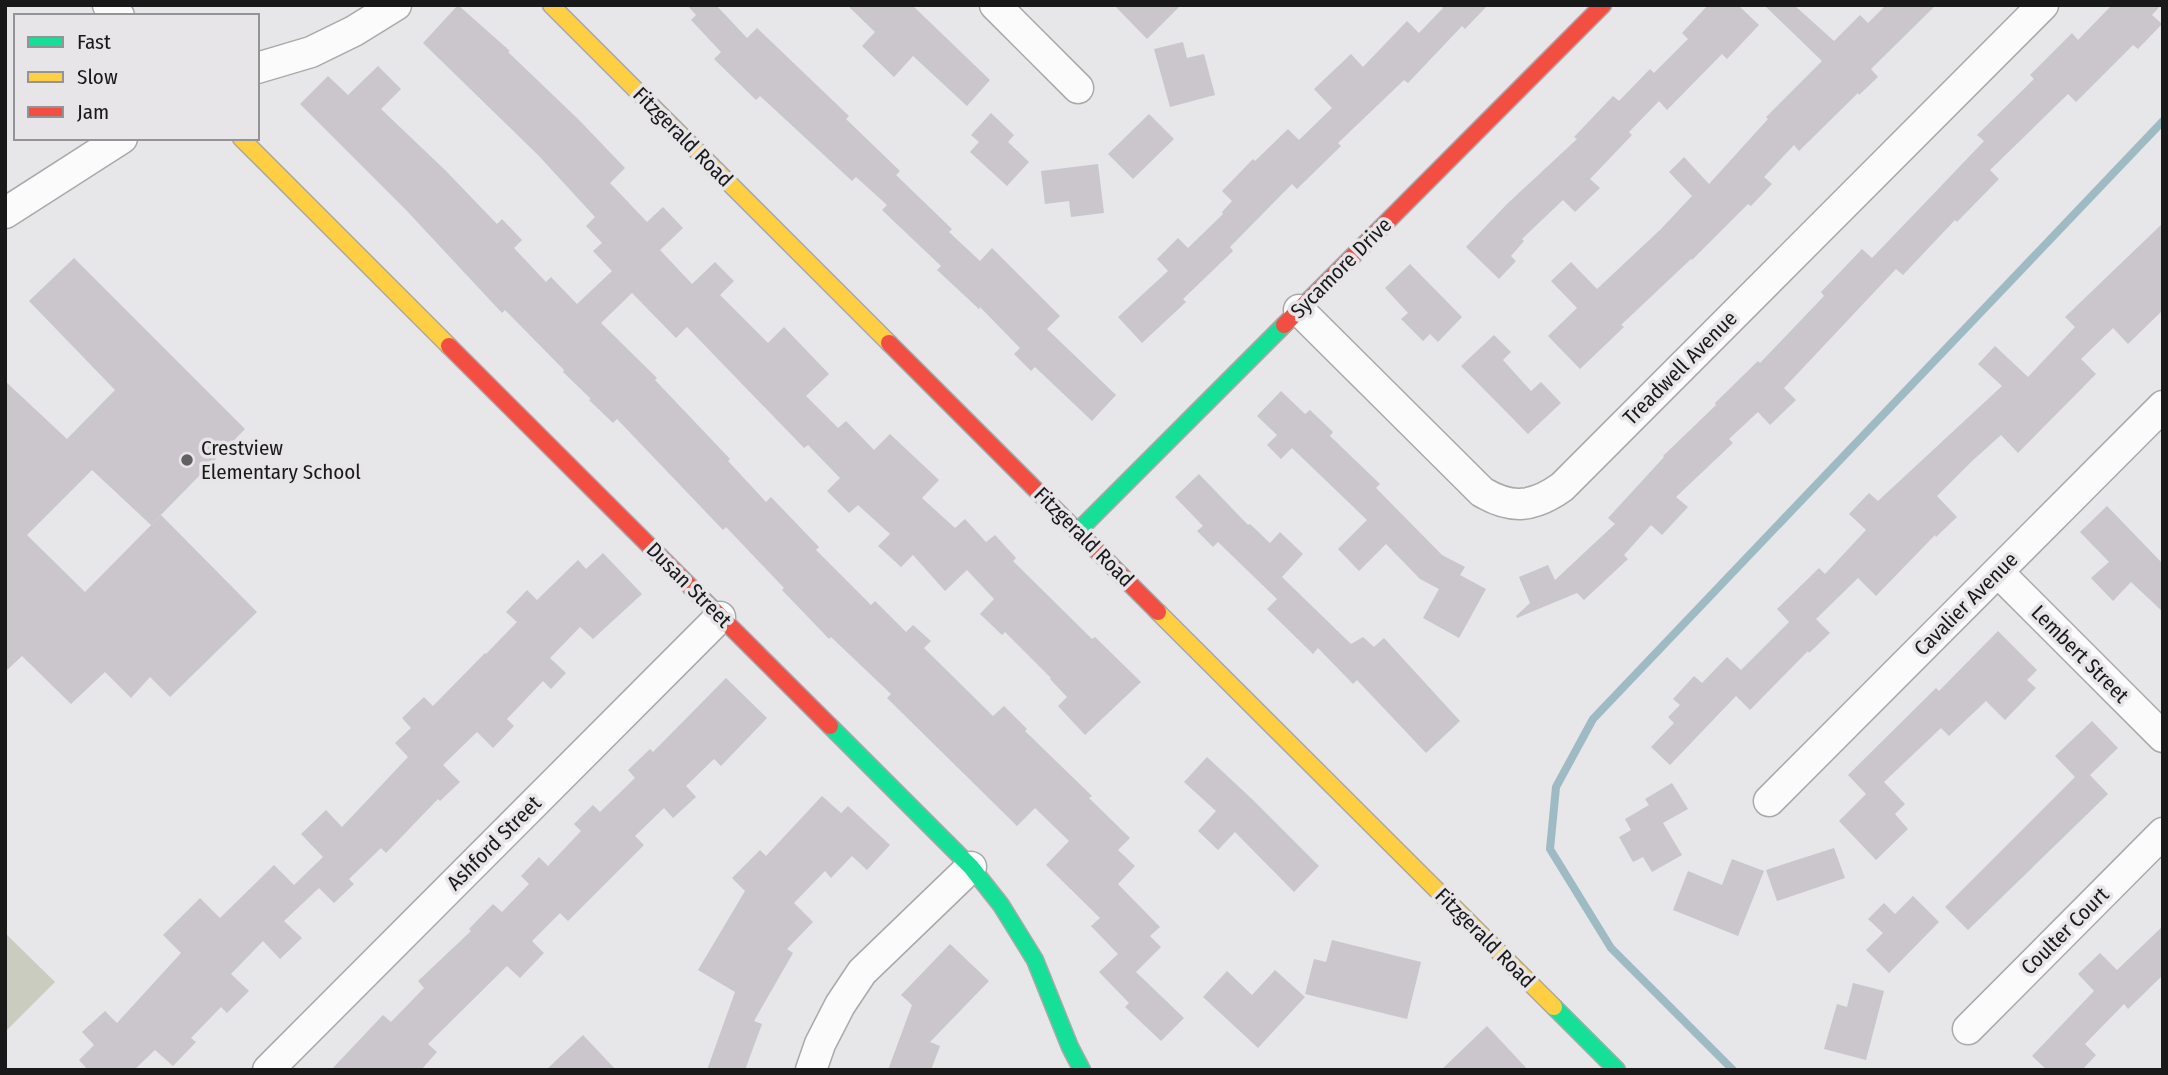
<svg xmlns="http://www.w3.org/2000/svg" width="2168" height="1075" viewBox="0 0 2168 1075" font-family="'Fira Sans Condensed',sans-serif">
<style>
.green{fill:#cbccc0}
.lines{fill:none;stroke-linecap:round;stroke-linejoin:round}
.stream{stroke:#9ebbc4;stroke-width:8}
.building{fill:#cac6cc}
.street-casing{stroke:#a9a8aa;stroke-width:33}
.fast-casing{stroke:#a9a8aa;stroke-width:19}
.slow-casing{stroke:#a9a8aa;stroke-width:19}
.jam-casing{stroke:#a9a8aa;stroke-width:19}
.street{stroke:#fbfbfc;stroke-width:30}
.fast{stroke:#16e098;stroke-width:16}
.slow{stroke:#ffcf43;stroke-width:16}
.jam{stroke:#f24e42;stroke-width:16}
.poi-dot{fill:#626162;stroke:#e8e5e9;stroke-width:2.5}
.labels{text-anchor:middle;stroke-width:7;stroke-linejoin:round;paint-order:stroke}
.street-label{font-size:21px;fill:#1a191a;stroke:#e8e5e9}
.poi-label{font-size:21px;fill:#1a191a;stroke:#e8e5e9;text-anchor:start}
</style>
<rect width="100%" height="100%" fill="#e7e6e8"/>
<path class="green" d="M5,933L55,982L5,1032Z"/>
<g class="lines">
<path class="stream" d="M1733,1070L1611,948L1550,849L1556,787L1593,719L2163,121"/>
</g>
<g class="building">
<path d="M458,5L510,51L508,52L578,119L625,168L610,183L647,222L663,207L683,228L660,250L692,284L715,262L734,281L720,295L768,343L784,327L829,374L806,396L838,428L846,421L874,450L890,434L939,480L922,498L955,528L965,519L986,542L995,535L1016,558L1013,561L1092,639L1095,637L1141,682L1085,735L1058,706L1067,697L1050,679L1051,678L1005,632L1002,635L980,614L994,599L967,570L945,591L913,555L901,567L878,546L890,534L858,505L849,513L827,491L840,478L808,445L804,448L687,327L676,338L632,293L601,323L657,378L655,380L730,459L728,461L766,502L771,497L819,547L816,550L871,605L875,601L906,632L913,625L931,641L924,648L993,716L1004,706L1027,729L1025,731L1092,796L1089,798L1130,838L1118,850L1135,866L1118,884L1160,927L1150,936L1161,947L1136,972L1184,1018L1161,1041L1125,1007L1129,1003L1099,972L1118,954L1091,926L1100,918L1046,865L1069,841L1035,808L1017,826L887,698L891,694L831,637L829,639L782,590L784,588L726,527L723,530L617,419L613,423L589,400L591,399L563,372L564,370L505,310L502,313L407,211L300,104L328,76L348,95L378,66L401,89L381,109L445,170L497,224L502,219L522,240L514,248L546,282L551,277L577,304L612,271L593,251L602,243L586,226L595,217L539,156L423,43Z"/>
<path d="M687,5H716L747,38L757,28L849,116L846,119L900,171L896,175L952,229L949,232L980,261L992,248L1060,316L1047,329L1116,395L1092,421L1035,367L1031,371L1014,354L1020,348L980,307L979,309L937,270L941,266L882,210L887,205L856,177L852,181L760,96L756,100L714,59L721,52L691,20L696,15Z"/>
<path d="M847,5H912L990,80L967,106L913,56L894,77L862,46L875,32Z"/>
<path d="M1114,5H1181L1147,39Z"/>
<path d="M1440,5H1488L1465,29L1462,26L1408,83L1404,80L1338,143L1341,146L1297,189L1292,184L1230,247L1233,251L1183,299L1186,302L1142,343L1118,317L1168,271L1157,259L1178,238L1188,248L1223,214L1222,212L1232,201L1222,191L1253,159L1255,161L1288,129L1299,140L1332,108L1314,89L1351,54L1363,67L1407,21L1419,33L1443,8Z"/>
<path d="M1708,5H1738L1759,25L1727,59L1722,54L1667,110L1659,101L1629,132L1632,135L1590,179L1600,188L1575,212L1563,200L1522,239L1524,241L1511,256L1516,261L1499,279L1466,247L1507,204L1577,139L1574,137L1613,96L1619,101L1650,69L1654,73L1688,39L1682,33Z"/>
<path d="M1764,5H1794L1834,41L1860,15L1868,23L1886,5H1936L1871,69L1878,77L1859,95L1858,93L1799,151L1794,145L1764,177L1772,184L1751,206L1748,204L1692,260L1691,259L1621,325L1624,327L1580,369L1548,336L1577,308L1551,281L1571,262L1597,289L1661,229L1692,196L1669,172L1684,157L1709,184L1768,119L1766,117L1822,61Z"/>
<path d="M2112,5H2161L2152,15L2162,24L2138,49L2133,45L2076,102L2068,94L1990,170L1999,179L1957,222L1955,220L1903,275L1896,269L1784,388L1796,400L1770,425L1758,412L1729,439L1733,443L1676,497L1688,507L1662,535L1651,525L1624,555L1628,559L1584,600L1577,593L1517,618L1516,616L1530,603L1519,577L1548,565L1555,580L1615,524L1608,518L1664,457L1663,456L1716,405L1715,403L1758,361L1760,363L1824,296L1821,292L1862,249L1872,258L1920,208L1984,141L1977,135L2034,79L2030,75L2072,33L2078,40Z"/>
<path d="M1183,42L1187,58L1204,54L1215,95L1170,107L1154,49Z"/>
<path d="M991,113L1014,135L1008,142L1029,162L1007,186L970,152L979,142L971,135Z"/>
<path d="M1149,114L1174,139L1133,179L1108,154Z"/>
<path d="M1098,164L1104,213L1071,217L1069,201L1045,204L1041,171Z"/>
<path d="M2163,223V310L2128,344L2113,328L2081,359L2096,374L2018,453L2001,435L1971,462L1937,496L1957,517L1936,537L1935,535L1876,596L1858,578L1816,619L1830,633L1809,653L1808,651L1750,710L1736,696L1670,765L1651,747L1674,723L1668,717L1680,705L1673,699L1694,676L1702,683L1727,657L1741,670L1789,622L1777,609L1819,568L1825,574L1866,530L1849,514L1869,493L1878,501L2002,386L1978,364L1995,346L2028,377L2075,327L2065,317Z"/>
<path d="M74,258L245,429L151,525L92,470L27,535L85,592L161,515L257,612L170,697L150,677L131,698L105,672L71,704L22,656L5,672V381L67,439L115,390L29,301Z"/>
<path d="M1410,264L1462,317L1438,342L1430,334L1423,341L1401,319L1408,313L1385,288Z"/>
<path d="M1494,335L1511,352L1503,360L1531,391L1541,382L1561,403L1528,434L1461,366Z"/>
<path d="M1281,391L1305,414L1310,410L1333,432L1330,436L1380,484L1376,488L1442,555L1465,567L1460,575L1486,589L1459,638L1423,618L1439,589L1420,579L1386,544L1359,571L1338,549L1367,520L1292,448L1281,459L1267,445L1277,435L1257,416Z"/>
<path d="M1199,474L1248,525L1250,524L1270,543L1280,532L1303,554L1282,577L1351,644L1363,637L1374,647L1384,638L1460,721L1426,753L1357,680L1353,684L1318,648L1313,654L1267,609L1277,599L1218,542L1213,547L1197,531L1203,526L1175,497Z"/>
<path d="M2107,506L2163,564V612L2131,582L2113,601L2091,578L2109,562L2080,532Z"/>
<path d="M603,553L642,594L593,639L580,627L550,658L566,673L551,689L543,681L507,719L514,726L493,748L477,732L443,765L460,782L440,801L438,799L386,853L381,848L349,879L354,884L334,903L319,888L284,921L302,938L280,959L263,941L231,974L249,991L227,1013L221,1007L191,1038L196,1042L173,1066L155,1050L134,1070H88L79,1060L94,1045L82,1032L105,1011L117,1023L181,953L163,935L200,898L220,918L274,865L294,885L323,857L301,834L326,810L342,827L408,757L395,743L411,728L402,718L424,697L433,706L485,653L486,654L517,622L506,612L527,590L537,600L578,560L586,569Z"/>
<path d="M1998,631L2037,670L2027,680L2036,688L2005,720L1986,701L1949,736L1941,728L1884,782L1905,804L1895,814L1908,829L1876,860L1839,821L1866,794L1848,775L1936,688L1939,691Z"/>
<path d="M726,678L767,718L721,766L714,759L686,786L696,797L673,818L664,808L635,836L644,845L568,921L560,913L532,941L544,953L520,978L507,966L428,1044L437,1052L421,1070H331L383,1015L391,1022L424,988L418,981L471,931L469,929L493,904L502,912L529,884L521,876L539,857L548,866L581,831L574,824L593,805L600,812L635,778L628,770L650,749L653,752Z"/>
<path d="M2092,721L2118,748L2090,775L2108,794L1968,930L1945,907L2075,777L2055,756Z"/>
<path d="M1207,757L1253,800L1319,866L1294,892L1235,832L1218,850L1198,831L1216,811L1184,782Z"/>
<path d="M1672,783L1688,809L1663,823L1682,855L1652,872L1643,857L1633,862L1619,837L1631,830L1625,819L1649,805L1645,799Z"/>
<path d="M822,796L841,813L848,806L890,845L867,870L852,856L831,878L825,871L794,903L813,922L787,949L793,953L754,1021L762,1024L745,1070H707L735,992L698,970L745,891L732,878L760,850L766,856Z"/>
<path d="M1834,848L1845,878L1777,901L1766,870Z"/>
<path d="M1732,859L1764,871L1738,936L1673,910L1688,871L1722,885Z"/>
<path d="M1913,896L1939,922L1889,973L1866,950L1883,933L1868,919L1884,903L1895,914Z"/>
<path d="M2163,926V975L2128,1009L2124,1004L2085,1044L2096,1055L2082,1070H2047L2032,1056L2094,991L2078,974L2100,953L2117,970Z"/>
<path d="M1332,940L1421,962L1407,1019L1305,994L1314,959L1326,962Z"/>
<path d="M950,944L989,981L930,1042L940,1046L931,1070H888L912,1005L901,995Z"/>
<path d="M1275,970L1305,997L1258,1048L1203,997L1227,971L1252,995Z"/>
<path d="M1853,983L1884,991L1866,1060L1824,1049L1837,1004L1847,1007Z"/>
<path d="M1487,1026L1528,1070H1441Z"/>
<path d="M583,1035L616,1070H546Z"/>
</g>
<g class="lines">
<defs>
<g id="street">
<path d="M108,5L119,16"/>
<path d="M995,5L1078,88"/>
<path d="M257,68L311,52L354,31L396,5"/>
<path d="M5,213L122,138"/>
<path d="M1299,310L1482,492C1512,510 1534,507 1562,487L2043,5"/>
<path d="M1998,572L2163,737"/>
<path d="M1769,801L2163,406"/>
<path d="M1968,1029L2163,833"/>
<path d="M268,1070L720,617"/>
<path d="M811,1070L820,1044L840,1005L862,972L971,867"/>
</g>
<g id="fast">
<path d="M1078,531L1284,325"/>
<path d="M830,726L971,867L1001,905L1035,960L1070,1047L1082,1070"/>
<path d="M1554,1007L1617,1070"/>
</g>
<g id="slow">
<path d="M551,5L889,343"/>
<path d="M241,138L449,346"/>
<path d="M1158,612L1554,1007"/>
</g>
<g id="jam">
<path d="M1284,325L1603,5"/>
<path d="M889,343L1158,612"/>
<path d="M449,346L830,726"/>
</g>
</defs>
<use href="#street" class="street-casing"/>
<use href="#fast" class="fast-casing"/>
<use href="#slow" class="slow-casing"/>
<use href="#jam" class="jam-casing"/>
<use href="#street" class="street"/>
<use href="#fast" class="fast"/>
<use href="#slow" class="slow"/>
<use href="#jam" class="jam"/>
</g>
<circle class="poi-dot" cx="187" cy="460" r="7"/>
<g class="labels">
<g class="street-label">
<text transform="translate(683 137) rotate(45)" y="7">Fitzgerald Road</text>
<text transform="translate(1341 268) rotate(-45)" y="7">Sycamore Drive</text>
<text transform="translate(1680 368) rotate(-45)" y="7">Treadwell Avenue</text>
<text transform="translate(1084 537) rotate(45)" y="7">Fitzgerald Road</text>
<text transform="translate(689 585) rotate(45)" y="7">Dusan Street</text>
<text transform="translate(1966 604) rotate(-45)" y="7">Cavalier Avenue</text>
<text transform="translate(2080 654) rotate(45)" y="7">Lembert Street</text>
<text transform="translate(494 843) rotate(-45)" y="7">Ashford Street</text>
<text transform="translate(2065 931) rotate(-45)" y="7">Coulter Court</text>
<text transform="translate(1485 938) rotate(45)" y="7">Fitzgerald Road</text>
</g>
<g class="poi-label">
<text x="201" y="455">Crestview<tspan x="201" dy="24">Elementary School</tspan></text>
</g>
</g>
<rect width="2168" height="1075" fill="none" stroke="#1a191a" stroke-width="14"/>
<rect x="14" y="14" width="245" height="126" fill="#e8e5e9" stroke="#969396" stroke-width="2"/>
<rect x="28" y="37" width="35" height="10" fill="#16e098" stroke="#969396" stroke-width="2"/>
<text x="77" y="49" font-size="21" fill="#1a191a">Fast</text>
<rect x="28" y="72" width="35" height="10" fill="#ffcf43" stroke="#969396" stroke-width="2"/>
<text x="77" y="84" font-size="21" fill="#1a191a">Slow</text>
<rect x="28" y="107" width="35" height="10" fill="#f24e42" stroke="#969396" stroke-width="2"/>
<text x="77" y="119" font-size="21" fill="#1a191a">Jam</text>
</svg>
